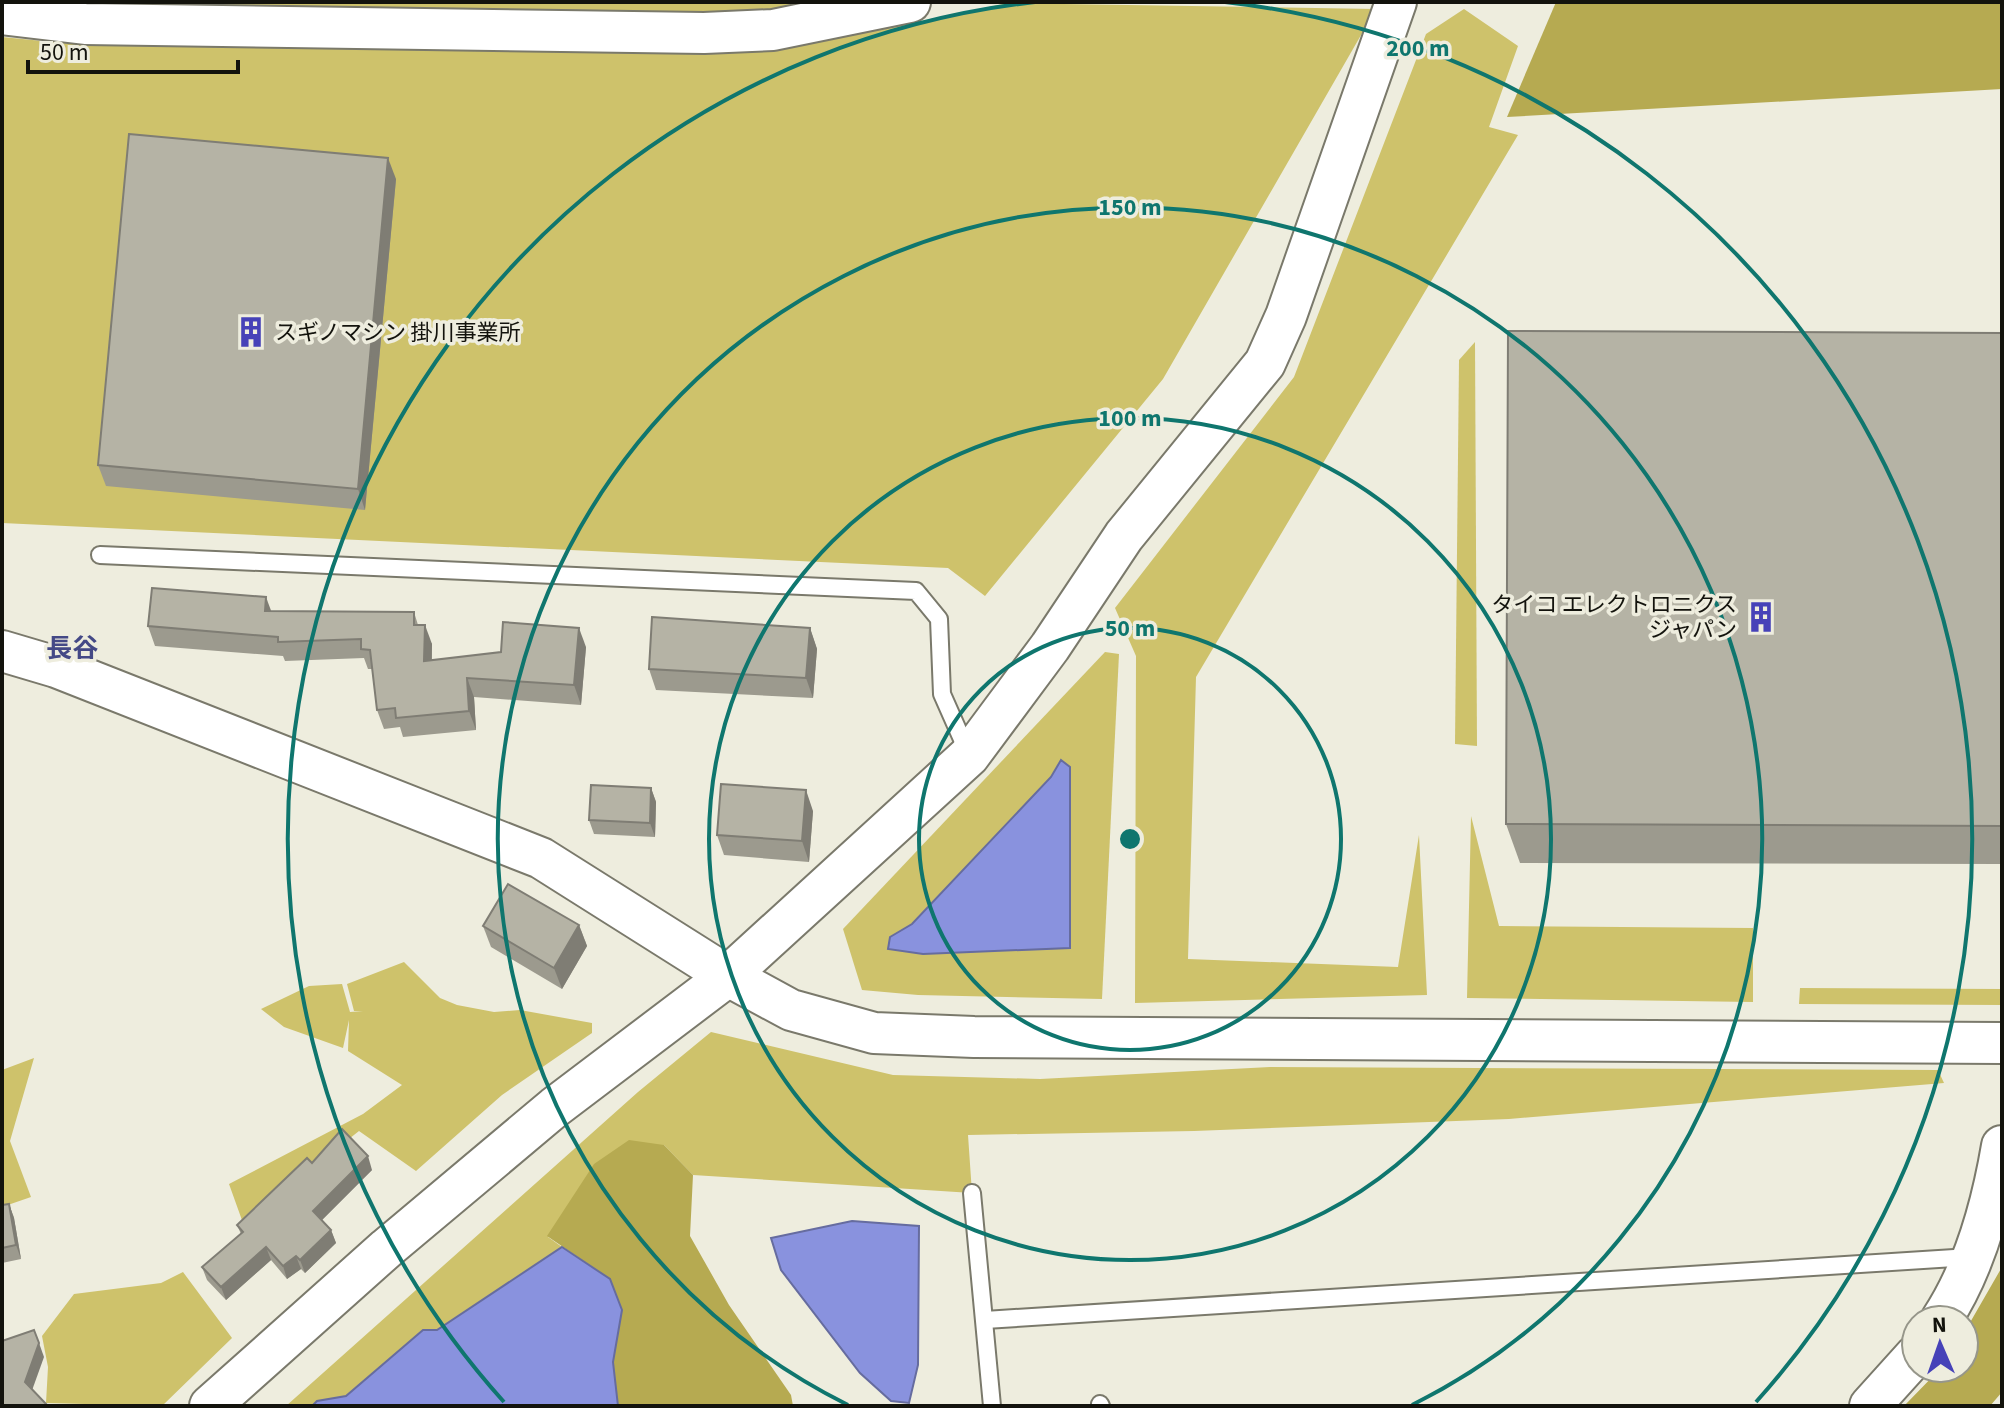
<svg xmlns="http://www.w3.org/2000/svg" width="2004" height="1408" viewBox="0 0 2004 1408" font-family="'Source Sans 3','Noto Sans JP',sans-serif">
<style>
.green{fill:#cec26b}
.forest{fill:#b6aa51}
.water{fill:#8992de;stroke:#666c9f;stroke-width:2}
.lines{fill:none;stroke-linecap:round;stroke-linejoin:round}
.service-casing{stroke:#7a796b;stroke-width:20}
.tertiary-casing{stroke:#7a796b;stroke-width:44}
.service{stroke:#fff;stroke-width:16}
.tertiary{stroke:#fff;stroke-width:40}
.wall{fill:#9c9a8e}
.shaded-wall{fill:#7f7d74}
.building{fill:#b5b3a5;stroke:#7f7d74;stroke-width:2}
.ring{fill:none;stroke:#0f766e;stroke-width:4}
.labels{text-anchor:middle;stroke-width:7;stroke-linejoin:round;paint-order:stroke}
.poi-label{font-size:22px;fill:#13130d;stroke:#eeedde;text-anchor:start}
.quarter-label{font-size:26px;font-weight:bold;fill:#444986;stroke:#eeedde}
.centre{fill:#0f766e;stroke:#eeedde;stroke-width:4}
.ring-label{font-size:24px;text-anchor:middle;font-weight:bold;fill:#0f766e;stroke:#eeedde;stroke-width:7;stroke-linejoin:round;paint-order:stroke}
</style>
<rect width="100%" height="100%" fill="#eeedde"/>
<g class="green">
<path d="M2,2H848L772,19L158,15Z"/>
<path d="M1008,3L1376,9L1163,379L985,596L948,568L2,523V37L73,44L326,48L781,50Z"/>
<path d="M1464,9L1518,46L1489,127L1518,135L1196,677L1188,959L1398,967L1419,835L1427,995L1135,1003L1136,656L1115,608L1294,377L1426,34Z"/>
<path d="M1475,342L1477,746L1455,744L1459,360Z"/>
<path d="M1105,652L1119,654L1102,999L918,995L862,990L843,929Z"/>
<path d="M1471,816L1499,926L1753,928V1002L1467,998Z"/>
<path d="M404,962L440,998L457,1005L494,1012L520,1010L592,1023V1033L502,1095L416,1171L359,1131L243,1223L229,1184L363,1114L402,1085L348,1051L349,1020L343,1048L284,1027L261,1009L309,986L342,984L350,1012L363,1011H354L347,984Z"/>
<path d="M1800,988L2002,989V1005L1799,1004Z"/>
<path d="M711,1032L893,1075L1040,1079L1270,1067L1938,1070L1944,1083L1509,1119L1194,1131L968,1135L972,1193L693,1175L664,1145L548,1237L562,1247L437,1330L423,1331L346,1396L318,1401L312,1406H286L638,1092Z"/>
<path d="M34,1058L10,1141L31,1197L2,1207V1070Z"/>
<path d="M183,1272L232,1338L162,1406L46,1403L48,1367L42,1336L74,1294L161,1283Z"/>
</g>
<g class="forest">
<path d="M1556,2H2002V89L1507,117Z"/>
<path d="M629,1140L664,1145L693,1175L690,1236L729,1305L791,1395L793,1406H618L613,1362L622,1310L610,1279L547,1236L594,1164Z"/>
<path d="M2002,1267V1392L1990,1406H1904L1941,1368H1964V1333Z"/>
</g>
<g class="water">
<path d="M1061,760L1070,767V948L923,954L888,949L890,937L912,924L1051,777Z"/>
<path d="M852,1221L919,1226L918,1365L909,1403L891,1401L860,1373L781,1270L771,1238Z"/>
<path d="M562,1247L610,1279L622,1310L613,1362L618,1406H312L317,1401L346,1396L423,1330H437Z"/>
</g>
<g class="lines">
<defs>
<g id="service">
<path d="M100,555L916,591L939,619L942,694L969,755"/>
<path d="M972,1193L992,1406"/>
<path d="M985,1320L1970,1257"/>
<path d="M1100,1404L1101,1406"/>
</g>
<g id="tertiary">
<path d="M2,14L85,24L704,33L773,30L910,2"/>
<path d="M2,651L56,667L541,858L728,976L791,1010L874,1033L974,1037L2002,1043"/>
<path d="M1941,1320C1974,1270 1992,1205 2002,1146"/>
<path d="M210,1406L387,1248L555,1107L728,976L969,756L1050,647L1124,536L1265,363L1286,316L1396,2"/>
<path d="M1870,1406L1916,1355"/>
</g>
</defs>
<use href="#service" class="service-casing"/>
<use href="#tertiary" class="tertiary-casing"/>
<use href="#service" class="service"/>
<use href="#tertiary" class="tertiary"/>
</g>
<g class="wall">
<path d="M396,179L365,510L106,486L98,465Z"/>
<path d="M2002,333V864L1520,863L1506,824Z"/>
<path d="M271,611L414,612L418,625L432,644V660L586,647L581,705L474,697L476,730L403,737L400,727L384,729L377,710L372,669H368L364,658L285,661L283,656L155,646L148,626Z"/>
<path d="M810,628L817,649L813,698L656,690L649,669Z"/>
<path d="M651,788L656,802L655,837L594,834L589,820Z"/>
<path d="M813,811L809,862L724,855L717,835Z"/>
<path d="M579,925L587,946L562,989L491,947L483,926Z"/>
<path d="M312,1163L372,1170L322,1220L331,1230L336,1243L305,1273L301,1269L287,1279L271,1260L226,1300L207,1280L202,1267L241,1234L237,1225Z"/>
<path d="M9,1204L14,1218L21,1259L2,1263V1205Z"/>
</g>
<g class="shaded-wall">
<path d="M388,158L396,179L365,510L358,489Z"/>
<path d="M266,597L273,616L265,611Z"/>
<path d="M425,625L432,644L431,680L424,661Z"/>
<path d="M579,628L586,647L581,705L574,685Z"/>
<path d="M810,628L817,649L813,698L806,678Z"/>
<path d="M467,678L474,697L476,730L469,711Z"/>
<path d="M651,788L656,802L655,837L650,823Z"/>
<path d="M806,790L813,811L809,862L802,841Z"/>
<path d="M579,925L587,946L562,989L554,968Z"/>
<path d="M368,1156L372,1170L318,1224L313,1211Z"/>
<path d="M9,1204L14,1218L21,1259L16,1245Z"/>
<path d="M331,1230L336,1243L305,1273L300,1260Z"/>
<path d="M266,1247L271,1260L226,1300L221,1287Z"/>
<path d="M296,1256L301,1269L287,1279L283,1266Z"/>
<path d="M39,1343L44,1357L30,1396L25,1382Z"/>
</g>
<g class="building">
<path d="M129,134L388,158L358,489L98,465Z"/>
<path d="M1508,331L2002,333V826L1506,824Z"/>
<path d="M152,588L266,597L265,611L414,612V625H425L424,661L501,652L503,622L579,628L574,685L467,678L469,711L396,718L395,708L377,710L370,650L361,649V639L278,642V637L148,626Z"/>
<path d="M652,617L810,628L806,678L649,669Z"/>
<path d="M721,784L806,790L802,841L717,835Z"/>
<path d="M591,785L651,788L650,823L589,820Z"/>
<path d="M508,884L579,925L554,968L483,926Z"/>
<path d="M342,1129L368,1156L313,1211L331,1230L300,1260L296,1256L283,1266L266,1247L221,1287L202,1267L243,1232L237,1225L307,1158L312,1163Z"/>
<path d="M9,1204L16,1245L2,1248V1205Z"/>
<path d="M34,1330L39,1343L25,1382L48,1406H2V1341Z"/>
</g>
<g class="ring">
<circle cx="1130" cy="839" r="211"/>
<circle cx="1130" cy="839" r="421"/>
<path d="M848 1405A632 632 0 1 1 1412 1405"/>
<path d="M504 1402A842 842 0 0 1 1035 2M1225 2A842 842 0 0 1 1756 1402"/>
</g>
<defs>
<symbol id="building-bare" viewBox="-9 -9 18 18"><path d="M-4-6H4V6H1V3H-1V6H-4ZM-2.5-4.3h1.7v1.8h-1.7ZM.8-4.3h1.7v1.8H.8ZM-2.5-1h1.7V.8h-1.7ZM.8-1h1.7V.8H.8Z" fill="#4642b8" stroke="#eeedde" stroke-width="2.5" paint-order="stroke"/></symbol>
</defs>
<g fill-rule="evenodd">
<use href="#building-bare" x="229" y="310" width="44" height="44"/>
<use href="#building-bare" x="1739" y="595" width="44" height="44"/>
</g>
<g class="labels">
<g class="poi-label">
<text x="275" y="340">スギノマシン 掛川事業所</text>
<text x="1737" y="612" text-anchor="end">タイコ エレクトロニクス<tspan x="1737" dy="25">ジャパン</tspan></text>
</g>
<g class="quarter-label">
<text x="72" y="657">長谷</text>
</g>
</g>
<circle cx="1130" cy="839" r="12" class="centre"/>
<g class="ring-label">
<text x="1418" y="56">200 m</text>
<text x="1130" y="215">150 m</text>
<text x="1130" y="426">100 m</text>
<text x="1130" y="636">50 m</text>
</g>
<rect width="2004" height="1408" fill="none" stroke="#13130d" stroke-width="8"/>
<g transform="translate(1940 1344) rotate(358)"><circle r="38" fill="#eeedde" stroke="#96968a" stroke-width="2"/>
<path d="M0-6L14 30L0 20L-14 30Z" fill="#4642b8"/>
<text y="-12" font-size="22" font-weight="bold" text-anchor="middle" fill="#13130d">N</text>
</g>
<path d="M28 60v12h210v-12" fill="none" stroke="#13130d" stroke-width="4"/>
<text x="40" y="60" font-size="24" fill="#13130d" stroke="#eeedde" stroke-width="6" paint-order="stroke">50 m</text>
</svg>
